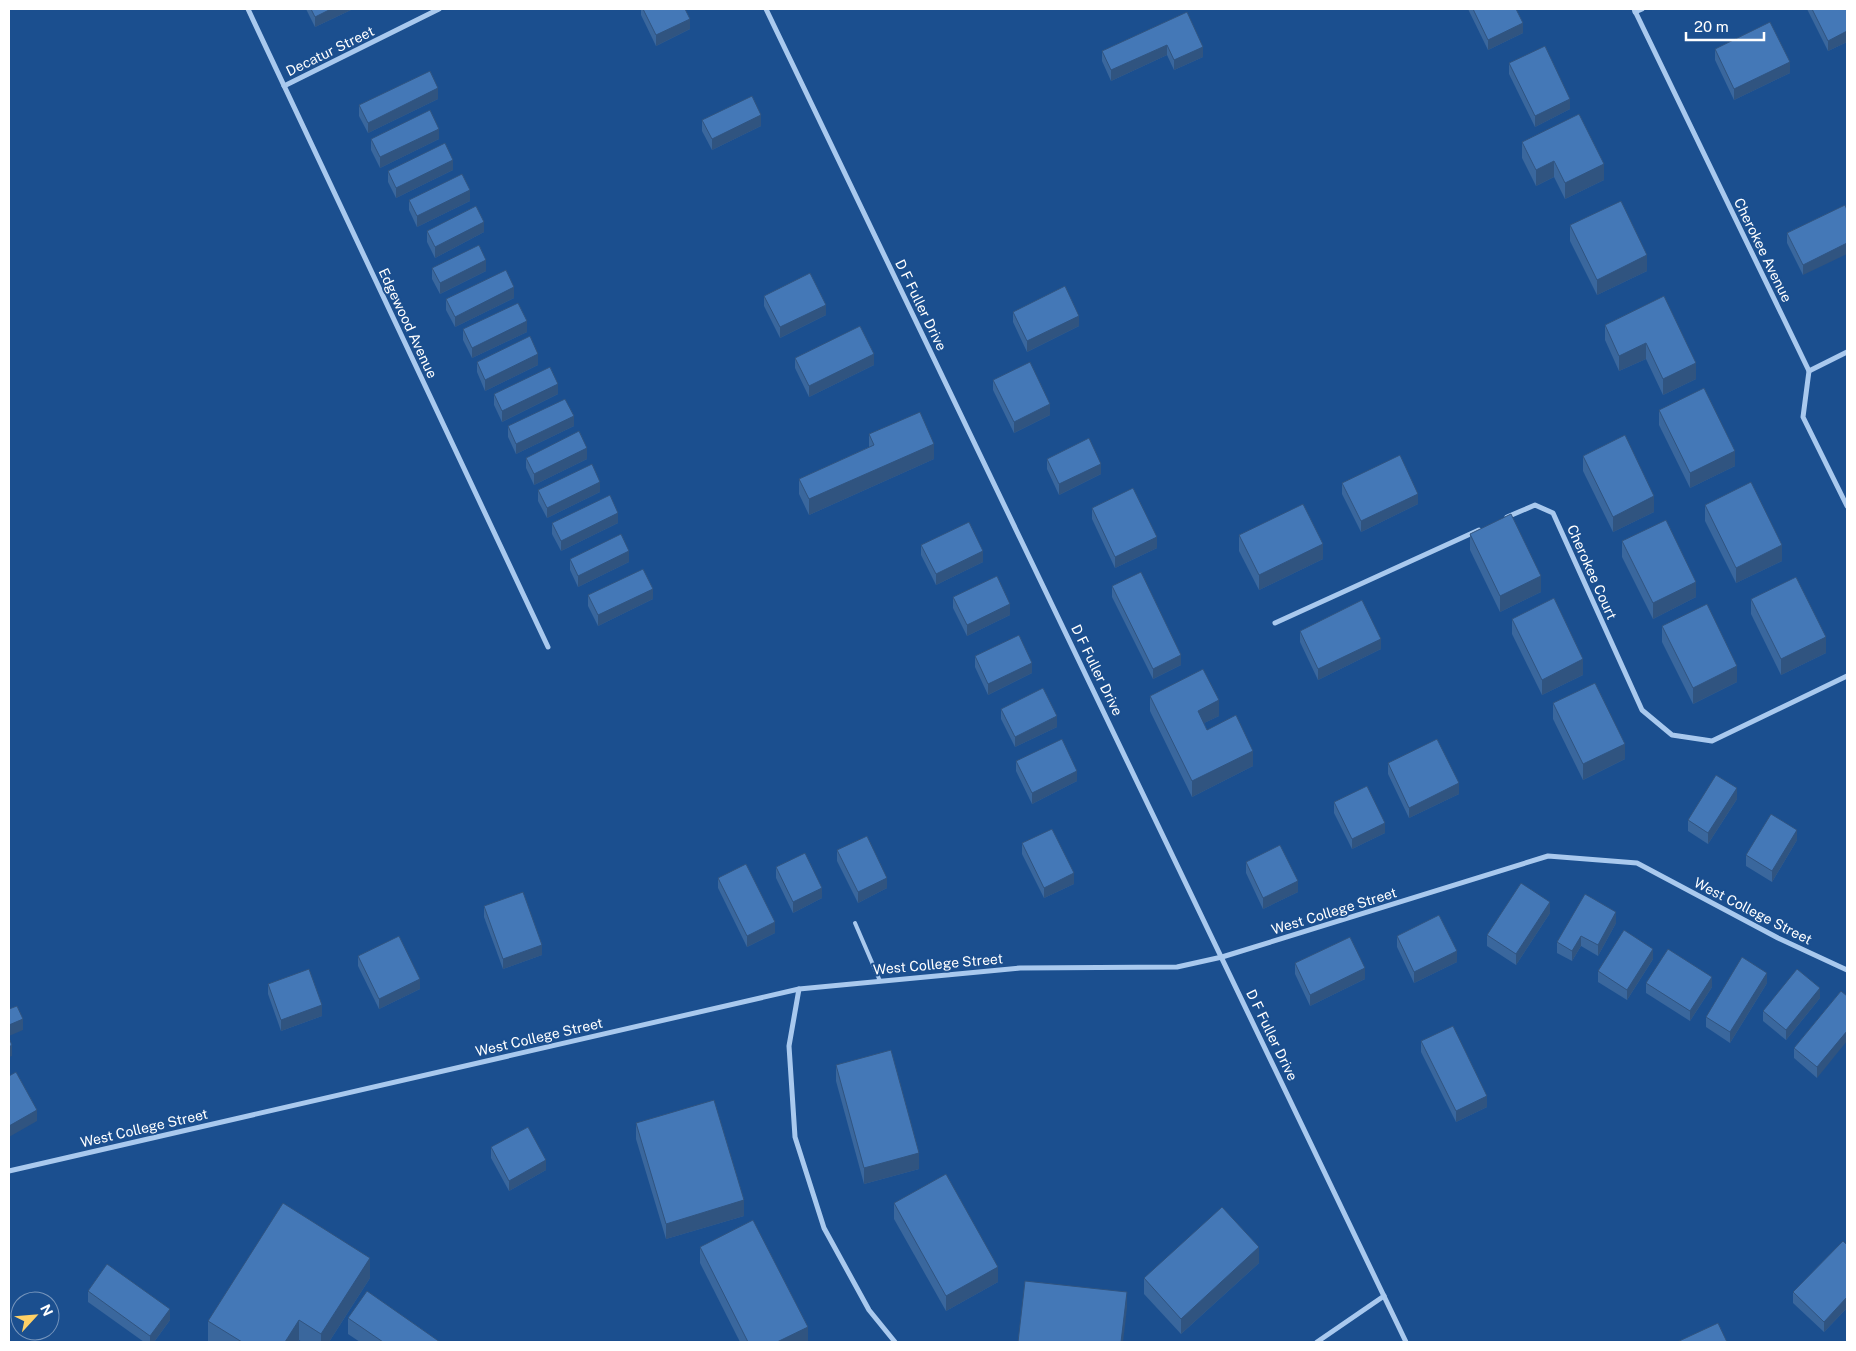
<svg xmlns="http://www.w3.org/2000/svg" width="1856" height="1351" viewBox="0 0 1856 1351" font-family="'Public Sans',sans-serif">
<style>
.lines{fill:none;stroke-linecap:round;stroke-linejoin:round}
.lane{stroke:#a9c9ee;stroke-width:4}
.street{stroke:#a9c9ee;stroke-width:5}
.wall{fill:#3a679d}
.shaded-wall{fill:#305480}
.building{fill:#4478b7;stroke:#305480}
.labels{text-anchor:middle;stroke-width:4;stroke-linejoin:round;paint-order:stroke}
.street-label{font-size:14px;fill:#fff;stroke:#1b4f8f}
</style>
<rect width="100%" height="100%" fill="#1b4f8f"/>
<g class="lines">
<path class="lane" d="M855,923L880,981"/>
<g class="street">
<path d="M248,9L548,647"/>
<path d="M766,9L1406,1342"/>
<path d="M1634,9L1809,371L1803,417L1847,506"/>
<path d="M1635,12L1642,9"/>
<path d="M284,86L439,9"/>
<path d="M1809,371L1847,352"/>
<path d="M1507,517L1535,505L1553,513L1642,710L1672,735L1712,741L1847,676"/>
<path d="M1275,623L1479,530"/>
<path d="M799,989L789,1046L795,1137L824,1228L869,1310L895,1342"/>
<path d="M9,1171L799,989L1020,968L1177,967L1222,957L1548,856L1637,863L1778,938L1847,970"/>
<path d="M1317,1342L1384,1296"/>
</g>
</g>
<g class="wall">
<path d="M306,9H353L315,27Z"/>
<path d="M641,9H685L690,29L656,46L641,15Z"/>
<path d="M1468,9H1516L1523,33L1488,50Z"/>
<path d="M1807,9H1847V42L1828,51Z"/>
<path d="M1187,12L1203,57L1174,70L1167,55L1111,81L1102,61V51Z"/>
<path d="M1715,49L1790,73L1734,100L1715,60Z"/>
<path d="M1509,63L1570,109L1535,127L1509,74Z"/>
<path d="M438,99L368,133L359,116V105Z"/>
<path d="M702,120L761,126L712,150L702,131Z"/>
<path d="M371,139H439L380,168L371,150Z"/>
<path d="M1522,142L1604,180L1565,199L1554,177L1536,186L1522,158Z"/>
<path d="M453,170L396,198L388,182V171Z"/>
<path d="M409,200L470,201L417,227L409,210Z"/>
<path d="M1845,205L1803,275L1787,243V233Z"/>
<path d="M1570,225L1647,271L1597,295L1570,241Z"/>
<path d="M427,231L484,232L435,258L427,242Z"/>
<path d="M432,268L486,271L440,294L432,279Z"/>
<path d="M764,296L826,315L780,338L764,306Z"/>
<path d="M1664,296L1696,379L1663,395L1646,359L1619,371L1605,340V325Z"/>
<path d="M514,298L455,327L446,310V299Z"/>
<path d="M1013,312L1079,326L1027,352L1013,322Z"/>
<path d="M463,329L527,332L472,358L463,340Z"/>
<path d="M795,358L874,365L809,397L795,368Z"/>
<path d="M477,362L538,365L485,391L477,372Z"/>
<path d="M993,380L1050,415L1014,433L993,390Z"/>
<path d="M494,394H558L502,422L494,405Z"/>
<path d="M1659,410L1735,466L1690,488L1659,425Z"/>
<path d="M508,426H574L516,454L508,437Z"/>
<path d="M869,434L934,459L809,515L799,494V479L869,447Z"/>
<path d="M1583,456L1654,512L1613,532L1583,471Z"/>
<path d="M526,458L587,459L534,485L526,468Z"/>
<path d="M1047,459L1101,474L1059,495L1047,469Z"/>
<path d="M1342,483L1418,504L1361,532L1342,494Z"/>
<path d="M538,490L600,492L547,518L538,501Z"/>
<path d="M1705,505L1782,561L1736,583L1705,521Z"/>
<path d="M1092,508L1157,548L1115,568L1092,519Z"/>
<path d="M552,523H618L561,551L552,534Z"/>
<path d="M1470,534L1541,592L1500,612L1470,550Z"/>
<path d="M1239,535L1323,559L1259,590L1239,551Z"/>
<path d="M1622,541L1696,597L1653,619L1622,557Z"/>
<path d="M921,545L983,562L936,585L921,555Z"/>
<path d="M570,559L629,562L578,587L570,570Z"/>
<path d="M1112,586L1181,665L1153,679L1112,597Z"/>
<path d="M588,595L653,599L598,626L588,606Z"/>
<path d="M953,597L1010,615L967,636L953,608Z"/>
<path d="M1751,599L1826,653L1781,675L1751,614Z"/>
<path d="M1512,619L1583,675L1542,695L1512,634Z"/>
<path d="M1662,626L1737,682L1693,704L1662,642Z"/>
<path d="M1300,631L1381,649L1318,680L1300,642Z"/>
<path d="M975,656L1032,673L988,695L975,667Z"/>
<path d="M1150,696L1219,716L1204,723L1207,730L1253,766L1192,797L1150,711Z"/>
<path d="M1553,703L1625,759L1583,780L1553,719Z"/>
<path d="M1001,709L1057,727L1015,747L1001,719Z"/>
<path d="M1016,761L1077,781L1032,804L1016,771Z"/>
<path d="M1388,763L1459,794L1409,818L1388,774Z"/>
<path d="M1737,799L1708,844L1688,831V820Z"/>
<path d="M1334,802L1385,833L1352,849L1334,813Z"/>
<path d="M1797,840L1772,882L1746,866V855Z"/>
<path d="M1022,843L1074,884L1044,898L1022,854Z"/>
<path d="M837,850L887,888L858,903L837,861Z"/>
<path d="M1246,862L1298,892L1263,909L1246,873Z"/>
<path d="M776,867L822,898L793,913L776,878Z"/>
<path d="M718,878L775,933L747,947L718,888Z"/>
<path d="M484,906L542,955L503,969L484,917Z"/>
<path d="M1550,913L1516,965L1487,946V935Z"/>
<path d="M1616,923L1598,956L1581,946L1572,961L1557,953V942Z"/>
<path d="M1397,936L1457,962L1414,983L1397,947Z"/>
<path d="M358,956L420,989L379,1009L358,966Z"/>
<path d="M1653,959L1627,1000L1598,982V971Z"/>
<path d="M1295,963L1365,979L1310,1006L1295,974Z"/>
<path d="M1646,983L1712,987L1690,1021L1646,993Z"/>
<path d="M1767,983L1730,1043L1706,1027V1017Z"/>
<path d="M268,984L322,1016L281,1031L268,994Z"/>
<path d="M1841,991L1817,1078L1794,1058V1048Z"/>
<path d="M1820,998L1786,1040L1763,1021V1011Z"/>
<path d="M1421,1041L1487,1107L1456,1122L1421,1052Z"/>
<path d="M836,1065L919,1169L864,1184L836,1081Z"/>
<path d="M636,1123L744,1216L666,1239L636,1139Z"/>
<path d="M491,1147L546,1170L509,1191L491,1158Z"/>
<path d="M894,1203L998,1282L946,1311L894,1219Z"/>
<path d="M1847,1245V1308L1824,1332L1793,1303V1292Z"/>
<path d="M700,1247L808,1342H740L700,1263Z"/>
<path d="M1259,1263L1181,1334L1144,1294V1278Z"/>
<path d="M370,1278L329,1342H302L299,1340L298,1342H210L208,1341V1321Z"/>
<path d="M88,1291L170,1320L154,1342H144L88,1302Z"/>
<path d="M348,1318L440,1342H360L348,1334Z"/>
</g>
<g class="shaded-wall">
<path d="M331,9H353L315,27V17Z"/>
<path d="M690,19V29L656,46V35Z"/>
<path d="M1523,23V33L1488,50V40Z"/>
<path d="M1847,31V42L1828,51V41Z"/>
<path d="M1167,45V55L1111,81V70Z"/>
<path d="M1203,47V57L1174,70V60Z"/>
<path d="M1790,62V73L1734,100V89Z"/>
<path d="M438,88V99L368,133V123Z"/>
<path d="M1570,99V109L1535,127V116Z"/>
<path d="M761,115V126L712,150V139Z"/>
<path d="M439,129V139L380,168V157Z"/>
<path d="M453,160V170L396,198V188Z"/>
<path d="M1554,161V177L1536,186V170Z"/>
<path d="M1604,164V180L1565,199V183Z"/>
<path d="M470,190V201L417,227V216Z"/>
<path d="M484,222V232L435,258V247Z"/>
<path d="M1847,243V254L1803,275V265Z"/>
<path d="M1647,255V271L1597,295V280Z"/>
<path d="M486,260V271L440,294V283Z"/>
<path d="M514,287V298L455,327V317Z"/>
<path d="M826,305V315L780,338V327Z"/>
<path d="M1079,316V326L1027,352V341Z"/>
<path d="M527,321V332L472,358V348Z"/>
<path d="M1646,343V359L1619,371V356Z"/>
<path d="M538,354V365L485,391V380Z"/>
<path d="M874,354V365L809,397V386Z"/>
<path d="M1696,363V379L1663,395V379Z"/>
<path d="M558,384V394L502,422V411Z"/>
<path d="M1050,404V415L1014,433V422Z"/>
<path d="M574,416V426L516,454V444Z"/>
<path d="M934,444V459L809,515V499Z"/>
<path d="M587,448V459L534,485V474Z"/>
<path d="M1735,451V466L1690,488V473Z"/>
<path d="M1101,464V474L1059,495V484Z"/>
<path d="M600,482V492L547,518V508Z"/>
<path d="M1418,494V504L1361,532V521Z"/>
<path d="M1654,496V512L1613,532V517Z"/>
<path d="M618,513V523L561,551V541Z"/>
<path d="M1157,537V548L1115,568V557Z"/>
<path d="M1323,544V559L1259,590V575Z"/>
<path d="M1782,545V561L1736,583V568Z"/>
<path d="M629,551V562L578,587V576Z"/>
<path d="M983,551V562L936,585V574Z"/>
<path d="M1541,576V592L1500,612V596Z"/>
<path d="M1696,582V597L1653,619V603Z"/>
<path d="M653,589V599L598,626V615Z"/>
<path d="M1010,604V615L967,636V625Z"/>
<path d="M1826,637V653L1781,675V659Z"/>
<path d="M1381,639V649L1318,680V669Z"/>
<path d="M1181,655V665L1153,679V669Z"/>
<path d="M1583,659V675L1542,695V680Z"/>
<path d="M1032,663V673L988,695V684Z"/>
<path d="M1737,666V682L1693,704V688Z"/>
<path d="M1219,700V716L1198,726V711Z"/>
<path d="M1057,716V727L1015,747V737Z"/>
<path d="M1625,744V759L1583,780V764Z"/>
<path d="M1253,751V766L1192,797V781Z"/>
<path d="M1077,771V781L1032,804V793Z"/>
<path d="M1459,783V794L1409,818V808Z"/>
<path d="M1737,788V799L1708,844V833Z"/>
<path d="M1385,823V833L1352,849V839Z"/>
<path d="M1797,830V840L1772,882V871Z"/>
<path d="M1074,873V884L1044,898V888Z"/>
<path d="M887,878V888L858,903V892Z"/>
<path d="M1298,881V892L1263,909V898Z"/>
<path d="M822,888V898L793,913V902Z"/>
<path d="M1550,902V913L1516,965V954Z"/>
<path d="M1616,912V923L1598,956V945Z"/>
<path d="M775,922V933L747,947V936Z"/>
<path d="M1581,936V946L1572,961V951Z"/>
<path d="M542,945V955L503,969V959Z"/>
<path d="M1653,949V959L1627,1000V990Z"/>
<path d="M1457,951V962L1414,983V972Z"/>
<path d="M1365,968V979L1310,1006V995Z"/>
<path d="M1767,973V983L1730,1043V1032Z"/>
<path d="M1712,977V987L1690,1021V1011Z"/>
<path d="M420,979V989L379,1009V999Z"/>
<path d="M1820,988V998L1786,1040V1030Z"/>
<path d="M322,1005V1016L281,1031V1020Z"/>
<path d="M23,1019V1030L9,1036V1025Z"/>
<path d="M1847,1031V1041L1817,1078V1067Z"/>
<path d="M12,1045V1056L9,1057V1047Z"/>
<path d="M1487,1096V1107L1456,1122V1111Z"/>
<path d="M37,1110V1121L9,1137V1126Z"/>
<path d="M919,1153V1169L864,1184V1168Z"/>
<path d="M546,1160V1170L509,1191V1181Z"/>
<path d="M744,1200V1216L666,1239V1224Z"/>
<path d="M1259,1247V1263L1181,1334V1319Z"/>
<path d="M370,1258V1278L329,1342H321V1334Z"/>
<path d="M998,1267V1282L946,1311V1296Z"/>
<path d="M1127,1292V1308L1123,1342H1121Z"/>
<path d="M1847,1297V1308L1824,1332V1322Z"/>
<path d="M170,1309V1320L154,1342H150V1336Z"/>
<path d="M299,1320V1340L298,1342H285Z"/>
<path d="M808,1327V1342H777Z"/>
</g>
<g class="building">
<path d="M311,9H331L315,17Z"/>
<path d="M643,9H685L690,19L656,35Z"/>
<path d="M1473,9H1516L1523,23L1488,40Z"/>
<path d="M1812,9H1847V31L1828,41Z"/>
<path d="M1187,12L1203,47L1174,60L1167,45L1111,70L1102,51Z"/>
<path d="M1770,22L1790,62L1734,89L1715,49Z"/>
<path d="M1545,46L1570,99L1535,116L1509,63Z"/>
<path d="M430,71L438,88L368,123L359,105Z"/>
<path d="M752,96L761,115L712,139L702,120Z"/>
<path d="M430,110L439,129L380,157L371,139Z"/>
<path d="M1579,114L1604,164L1565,183L1554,161L1536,170L1522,142Z"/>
<path d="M445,143L453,160L396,188L388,171Z"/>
<path d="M462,174L470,190L417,216L409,200Z"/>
<path d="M1621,201L1647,255L1597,280L1570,225Z"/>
<path d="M1845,205L1847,210V243L1803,265L1787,233Z"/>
<path d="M476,206L484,222L435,247L427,231Z"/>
<path d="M479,245L486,260L440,283L432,268Z"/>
<path d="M506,270L514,287L455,317L446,299Z"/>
<path d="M810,273L826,305L780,327L764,296Z"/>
<path d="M1065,286L1079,316L1027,341L1013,312Z"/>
<path d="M1664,296L1696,363L1663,379L1646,343L1619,356L1605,325Z"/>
<path d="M518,303L527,321L472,348L463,329Z"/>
<path d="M860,326L874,354L809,386L795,358Z"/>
<path d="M530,336L538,354L485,380L477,362Z"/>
<path d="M1030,362L1050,404L1014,422L993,380Z"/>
<path d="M550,367L558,384L502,411L494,394Z"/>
<path d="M1704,388L1735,451L1690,473L1659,410Z"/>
<path d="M565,399L574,416L516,444L508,426Z"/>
<path d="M920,412L934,444L809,499L799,479L874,445L869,434Z"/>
<path d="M579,431L587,448L534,474L526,458Z"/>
<path d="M1625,435L1654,496L1613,517L1583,456Z"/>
<path d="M1089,438L1101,464L1059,484L1047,459Z"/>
<path d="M1400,455L1418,494L1361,521L1342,483Z"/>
<path d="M592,464L600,482L547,508L538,490Z"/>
<path d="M1751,482L1782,545L1736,568L1705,505Z"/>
<path d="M1133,488L1157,537L1115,557L1092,508Z"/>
<path d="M610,495L618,513L561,541L552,523Z"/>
<path d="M1303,504L1323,544L1259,575L1239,535Z"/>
<path d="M1511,514L1541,576L1500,596L1470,534Z"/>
<path d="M1666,520L1696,582L1653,603L1622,541Z"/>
<path d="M969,522L983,551L936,574L921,545Z"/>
<path d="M621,534L629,551L578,576L570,559Z"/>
<path d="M643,569L653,589L598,615L588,595Z"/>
<path d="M1141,572L1181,655L1153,669L1112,586Z"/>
<path d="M997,576L1010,604L967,625L953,597Z"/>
<path d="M1796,577L1826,637L1781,659L1751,599Z"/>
<path d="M1554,598L1583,659L1542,680L1512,619Z"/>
<path d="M1362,600L1381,639L1318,669L1300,631Z"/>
<path d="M1707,604L1737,666L1693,688L1662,626Z"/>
<path d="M1019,635L1032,663L988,684L975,656Z"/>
<path d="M1203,669L1219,700L1198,711L1207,730L1236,715L1253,751L1192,781L1150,696Z"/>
<path d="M1595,683L1625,744L1583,764L1553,703Z"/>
<path d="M1043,688L1057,716L1015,737L1001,709Z"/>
<path d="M1062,739L1077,771L1032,793L1016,761Z"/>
<path d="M1437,739L1459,783L1409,808L1388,763Z"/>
<path d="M1716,775L1737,788L1708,833L1688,820Z"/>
<path d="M1367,786L1385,823L1352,839L1334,802Z"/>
<path d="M1771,814L1797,830L1772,871L1746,855Z"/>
<path d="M1052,829L1074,873L1044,888L1022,843Z"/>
<path d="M867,836L887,878L858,892L837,850Z"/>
<path d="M1280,845L1298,881L1263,898L1246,862Z"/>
<path d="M805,853L822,888L793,902L776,867Z"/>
<path d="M746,864L775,922L747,936L718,878Z"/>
<path d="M1521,883L1550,902L1516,954L1487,935Z"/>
<path d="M523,892L542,945L503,959L484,906Z"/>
<path d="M1585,894L1616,912L1598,945L1581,936L1572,951L1557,942Z"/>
<path d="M1439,915L1457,951L1414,972L1397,936Z"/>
<path d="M1624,930L1653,949L1627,990L1598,971Z"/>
<path d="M399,936L420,979L379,999L358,956Z"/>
<path d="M1350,937L1365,968L1310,995L1295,963Z"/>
<path d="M1668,949L1712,977L1690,1011L1646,983Z"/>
<path d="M1742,957L1767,973L1730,1032L1706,1017Z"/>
<path d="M309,969L322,1005L281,1020L268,984Z"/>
<path d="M1797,969L1820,988L1786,1030L1763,1011Z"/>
<path d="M1841,991L1847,996V1031L1817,1067L1794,1048Z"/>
<path d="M17,1006L23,1019L9,1025V1009Z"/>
<path d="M1453,1026L1487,1096L1456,1111L1421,1041Z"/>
<path d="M9,1038L12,1045L9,1047Z"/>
<path d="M891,1050L919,1153L864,1168L836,1065Z"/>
<path d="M16,1072L37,1110L9,1126V1076Z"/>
<path d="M714,1100L744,1200L666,1224L636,1123Z"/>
<path d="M528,1127L546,1160L509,1181L491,1147Z"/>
<path d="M946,1174L998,1267L946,1296L894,1203Z"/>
<path d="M283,1203L370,1258L321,1334L299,1320L285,1342H242L208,1321Z"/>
<path d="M1222,1207L1259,1247L1181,1319L1144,1278Z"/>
<path d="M753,1220L808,1327L777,1342H748L700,1247Z"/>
<path d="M1843,1241L1847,1245V1297L1824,1322L1793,1292Z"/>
<path d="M107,1264L170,1309L150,1336L88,1291Z"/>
<path d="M1025,1281L1127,1292L1121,1342H1018Z"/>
<path d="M367,1291L440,1342H383L348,1318Z"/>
<path d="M1718,1323L1727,1342H1677Z"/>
</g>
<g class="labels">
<g class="street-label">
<text transform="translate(330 51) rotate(-26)" y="5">Decatur Street</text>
<text transform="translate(1763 250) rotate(64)" y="5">Cherokee Avenue</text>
<text transform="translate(921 305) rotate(64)" y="5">D F Fuller Drive</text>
<text transform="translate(408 323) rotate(65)" y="5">Edgewood Avenue</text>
<text transform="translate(1592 572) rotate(66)" y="5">Cherokee Court</text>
<text transform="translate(1097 670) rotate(64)" y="5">D F Fuller Drive</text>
<text transform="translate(1334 911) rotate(-17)" y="5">West College Street</text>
<text transform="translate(1753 911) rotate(27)" y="5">West College Street</text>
<text transform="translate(938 964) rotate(-5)" y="5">West College Street</text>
<text transform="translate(1272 1035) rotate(64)" y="5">D F Fuller Drive</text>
<text transform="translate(539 1037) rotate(-13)" y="5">West College Street</text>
<text transform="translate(144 1128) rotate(-13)" y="5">West College Street</text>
</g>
</g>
<rect width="1856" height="1351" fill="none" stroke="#ffffff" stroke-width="20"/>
<g transform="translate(35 1316) rotate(64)"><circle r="24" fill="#1b4f8f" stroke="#7695bc"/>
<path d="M0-4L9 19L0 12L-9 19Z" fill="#ffd166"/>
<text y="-8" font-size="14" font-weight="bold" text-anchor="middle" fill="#ffffff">N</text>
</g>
<path d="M1686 32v8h78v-8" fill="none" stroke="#ffffff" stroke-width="2.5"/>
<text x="1694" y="32" font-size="15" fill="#ffffff" stroke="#1b4f8f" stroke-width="4" paint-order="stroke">20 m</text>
</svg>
